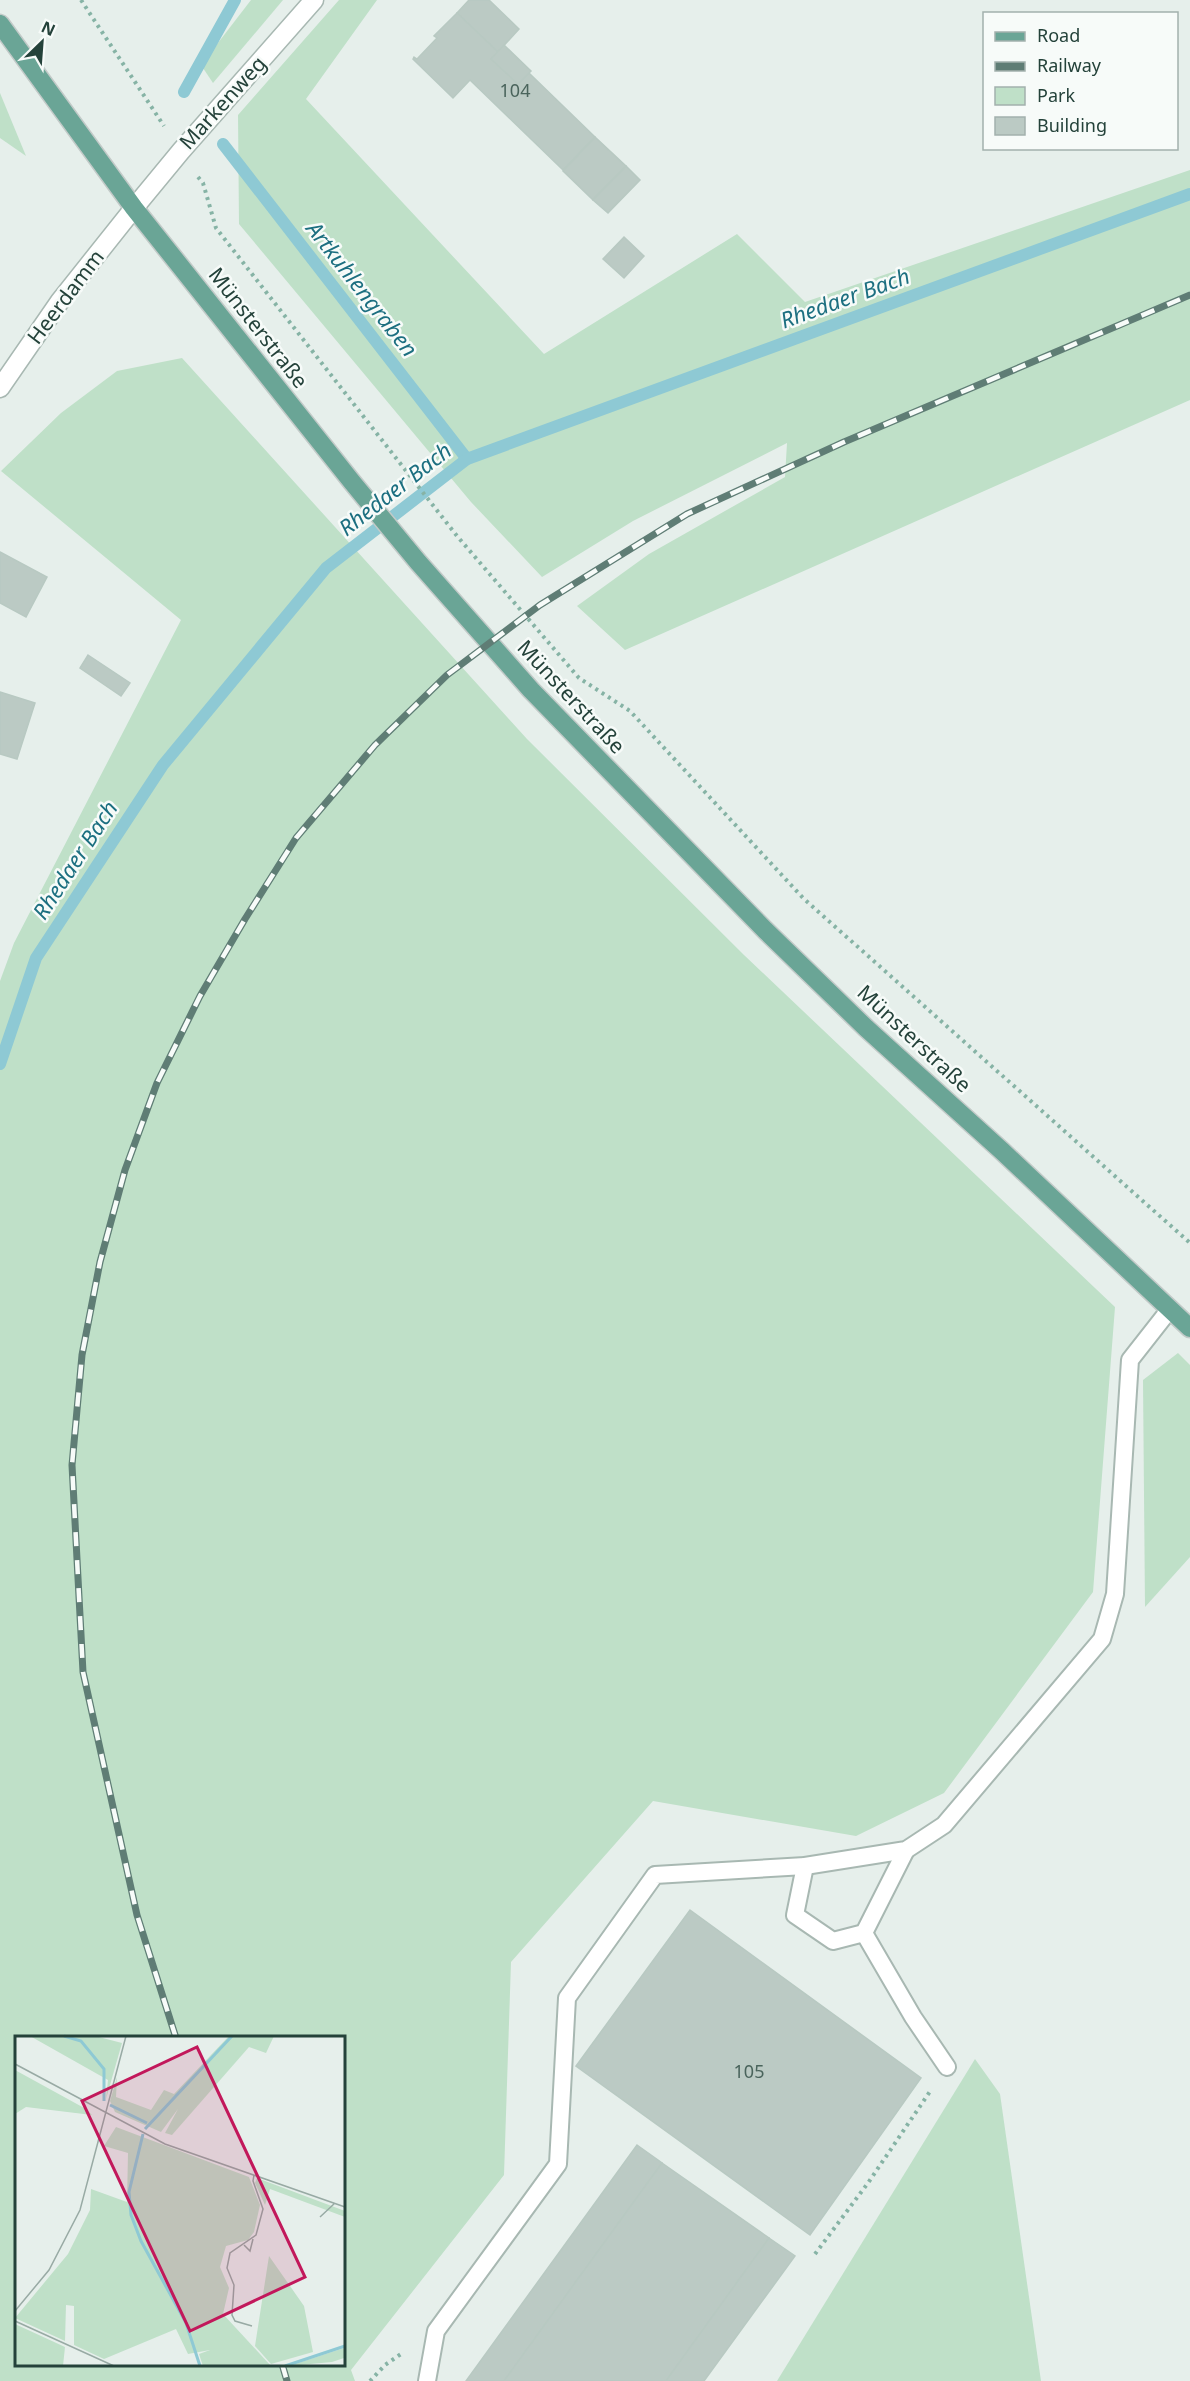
<svg xmlns="http://www.w3.org/2000/svg" width="1190" height="2381" viewBox="0 0 1190 2381" font-family="'Noto Sans',sans-serif">
<style>
.green{fill:#bfe0c8;fill-rule:evenodd}
.lines{fill:none;stroke-linecap:round;stroke-linejoin:round}
.stream{stroke:#8ec9d4;stroke-width:12}
.building{fill:#bbcac4;stroke:#b8c9c2;stroke-width:1.5}
.service-casing{stroke:#a8b8b2;stroke-width:20}
.minor-casing{stroke:#a8b8b2;stroke-width:21}
.tertiary-casing{stroke:#a8b8b2;stroke-width:21}
.primary-casing{stroke:#c2cac8;stroke-width:21}
.path{stroke:#86b3a5;stroke-width:4;stroke-dasharray:3 4.5;stroke-linecap:butt}
.service{stroke:#fff;stroke-width:16}
.minor{stroke:#fff;stroke-width:18}
.tertiary{stroke:#fff;stroke-width:18}
.primary{stroke:#6aa596;stroke-width:18}
.rail-casing{stroke:#5f7d75;stroke-width:7}
.rail{stroke:#f7fbf9;stroke-width:4.5;stroke-dasharray:14;stroke-linecap:butt}
.labels{text-anchor:middle;stroke-width:5;stroke-linejoin:round;paint-order:stroke}
.number-label{font-size:18px;fill:#4a645c}
.street-label{font-size:21px;fill:#24423a;stroke:#f7fbf9}
.water-label{font-size:22px;font-style:italic;fill:#1c6f80;stroke:#f7fbf9}
.inset-river{fill:none;stroke:#8ec9d4;stroke-width:3}
.inset-road{fill:none;stroke:#98aaa4;stroke-width:1.5}
.view{fill:#c2185b;fill-opacity:0.15;stroke:#c2185b;stroke-width:3}
.inset-edge{fill:none;stroke:#24423a;stroke-width:3}
</style>
<rect width="100%" height="100%" fill="#e6efeb"/>
<g class="green">
<path d="M251,0H283L213,83L201,65Z"/>
<path d="M339,0H377L306,99L544,354L737,234L805,302L1190,170V400L625,650L577,606L649,554L785,477L787,443L633,521L542,577L471,502L239,224L238,115Z"/>
<path d="M0,93L26,156L0,138Z"/>
<path d="M182,358L527,739L744,955L1115,1307L1093,1592L944,1793L856,1836L653,1801L511,1962L504,2175L351,2370L355,2381H0V981L14,943L181,620L1,471L61,413L117,371ZM16,2038H344V2364H16Z"/>
<path d="M1178,1353L1190,1365V1557L1145,1607L1143,1380Z"/>
<path d="M975,2059L1000,2094L1041,2381H777Z"/>
</g>
<g class="lines">
<g class="stream">
<path d="M184,92L235,0"/>
<path d="M223,144L467,459"/>
<path d="M0,1064L36,958L163,765L326,568L467,459L1190,194"/>
</g>
</g>
<g class="building">
<path d="M469,0H489L519,29L498,52L457,13Z"/>
<path d="M457,13L498,52L491,59L518,84L529,73L595,137L563,170L470,80L453,98L413,59L414,57L417,59L437,38L434,36Z"/>
<path d="M504,45L531,71L518,84L491,59Z"/>
<path d="M595,137L626,166L593,200L563,171Z"/>
<path d="M626,166L640,180L608,213L593,200Z"/>
<path d="M624,237L644,256L624,278L603,259Z"/>
<path d="M0,552L47,577L26,617L0,603Z"/>
<path d="M88,655L130,683L121,696L80,668Z"/>
<path d="M0,692L35,703L17,759L0,754Z"/>
<path d="M690,1910L921,2078L810,2235L576,2066Z"/>
<path d="M637,2145L662,2163L504,2381H466Z"/>
<path d="M662,2163L769,2238L666,2381H504Z"/>
<path d="M769,2238L795,2256L704,2381H666Z"/>
</g>
<g class="lines">
<defs>
<g id="service">
<path d="M805,1866L795,1915L833,1941L864,1933L906,1850"/>
<path d="M864,1933L913,2017L947,2067"/>
<path d="M427,2381L436,2331L558,2164L567,1998L655,1875L805,1866L906,1850L944,1825L1102,1639L1115,1594L1130,1360L1170,1309"/>
</g>
<path id="minor" d="M134,208L181,151L314,0"/>
<path id="tertiary" d="M0,388L60,301L134,208"/>
<path id="primary" d="M0,24L134,208L352,482L418,562L531,690L765,930L866,1028L1002,1151L1190,1328"/>
</defs>
<use href="#service" class="service-casing"/>
<use href="#minor" class="minor-casing"/>
<use href="#tertiary" class="tertiary-casing"/>
<use href="#primary" class="primary-casing"/>
<g class="path">
<path d="M81,0L164,126"/>
<path d="M198,177L203,183L216,228L457,536L579,678L630,711L803,898L1190,1243"/>
<path d="M815,2254L868,2183L931,2090"/>
<path d="M370,2381L385,2365L401,2354"/>
</g>
<use href="#service" class="service"/>
<use href="#minor" class="minor"/>
<use href="#tertiary" class="tertiary"/>
<use href="#primary" class="primary"/>
<defs>
<g id="rail">
<path d="M176,2038L137,1915L83,1672L72,1465L82,1355L100,1262L125,1170L157,1083L200,996L245,919L296,838L375,745L447,675L540,605L687,514L844,442L1190,295"/>
<path d="M282,2364L287,2381"/>
</g>
</defs>
<use href="#rail" class="rail-casing"/>
<use href="#rail" class="rail"/>
</g>
<g class="labels">
<g class="number-label">
<text x="515" y="97">104</text>
<text x="749" y="2078">105</text>
</g>
<g class="street-label">
<text transform="translate(223 103) rotate(-48)" y="7">Markenweg</text>
<text transform="translate(66 297) rotate(-53)" y="7">Heerdamm</text>
<text transform="translate(258 328) rotate(52)" y="7">Münsterstraße</text>
<text transform="translate(571 697) rotate(47)" y="7">Münsterstraße</text>
<text transform="translate(914 1039) rotate(43)" y="7">Münsterstraße</text>
</g>
<g class="water-label">
<text transform="translate(362 289) rotate(52)" y="8">Artkuhlengraben</text>
<text transform="translate(845 298) rotate(-20)" y="8">Rhedaer Bach</text>
<text transform="translate(395 489) rotate(-38)" y="8">Rhedaer Bach</text>
<text transform="translate(75 860) rotate(-57)" y="8">Rhedaer Bach</text>
</g>
</g>
<g transform="translate(15 2036)">
<rect width="330" height="330" fill="#e6efeb"/>
<path d="M15,0H80L107,7L91,63L93,44ZM214,0H259L251,17L234,11L157,99L150,97L163,73L146,96L100,76L95,65L102,41L101,61L136,74L149,54L159,58ZM0,34L71,73L77,79L11,71L0,78ZM101,91L234,141L245,169L239,196L233,204L211,210L205,231L214,252L208,278L256,330H188L184,318L195,314L173,318L161,293L89,323L59,309V270L51,269L50,305L0,282L53,218L75,174L76,153L112,166L113,117L89,110ZM242,142L330,175V181L255,153L250,169L240,147ZM254,220L289,270L298,316L256,328L240,310ZM0,288L50,311L48,330H0ZM329,312V322L317,326L274,330Z" fill="#bfe0c8"/>
<path class="inset-river" d="M49,0L66,5L89,33V65M95,69L132,87M130,93L217,0M128,98L114,156L116,179L126,205L171,287L185,330M270,330L330,310"/>
<path class="inset-road" d="M0,28L150,108L330,171M305,181L320,167M229,209L235,215L238,203M0,275L34,234L65,174L111,0M0,285L99,330M237,290L220,285L217,279L219,249L212,232L215,217L241,199L248,173L238,145L239,139"/>
<path class="view" d="M182,11L290,241L175,295L67,65Z"/>
<rect width="330" height="330" class="inset-edge"/>
</g>
<rect x="983" y="12" width="195" height="138" fill="#f7fbf9" stroke="#a3b1ad" stroke-width="1.5"/>
<rect x="995" y="32" width="30" height="9" fill="#6aa596" stroke="#a3b1ad" stroke-width="1.5"/>
<text x="1037" y="42" font-size="18" fill="#24423a">Road</text>
<rect x="995" y="62" width="30" height="9" fill="#5f7d75" stroke="#a3b1ad" stroke-width="1.5"/>
<text x="1037" y="72" font-size="18" fill="#24423a">Railway</text>
<rect x="995" y="87" width="30" height="18" fill="#bfe0c8" stroke="#a3b1ad" stroke-width="1.5"/>
<text x="1037" y="102" font-size="18" fill="#24423a">Park</text>
<rect x="995" y="117" width="30" height="18" fill="#bbcac4" stroke="#a3b1ad" stroke-width="1.5"/>
<text x="1037" y="132" font-size="18" fill="#24423a">Building</text>
<g transform="translate(42 42) rotate(25)" stroke="#f7fbf9" stroke-width="4.5" paint-order="stroke">
<path d="M0-4.5L10 22L0 15L-10 22Z" fill="#24423a"/>
<text y="-9" font-size="16" font-weight="bold" text-anchor="middle" fill="#24423a">N</text>
</g>
</svg>
